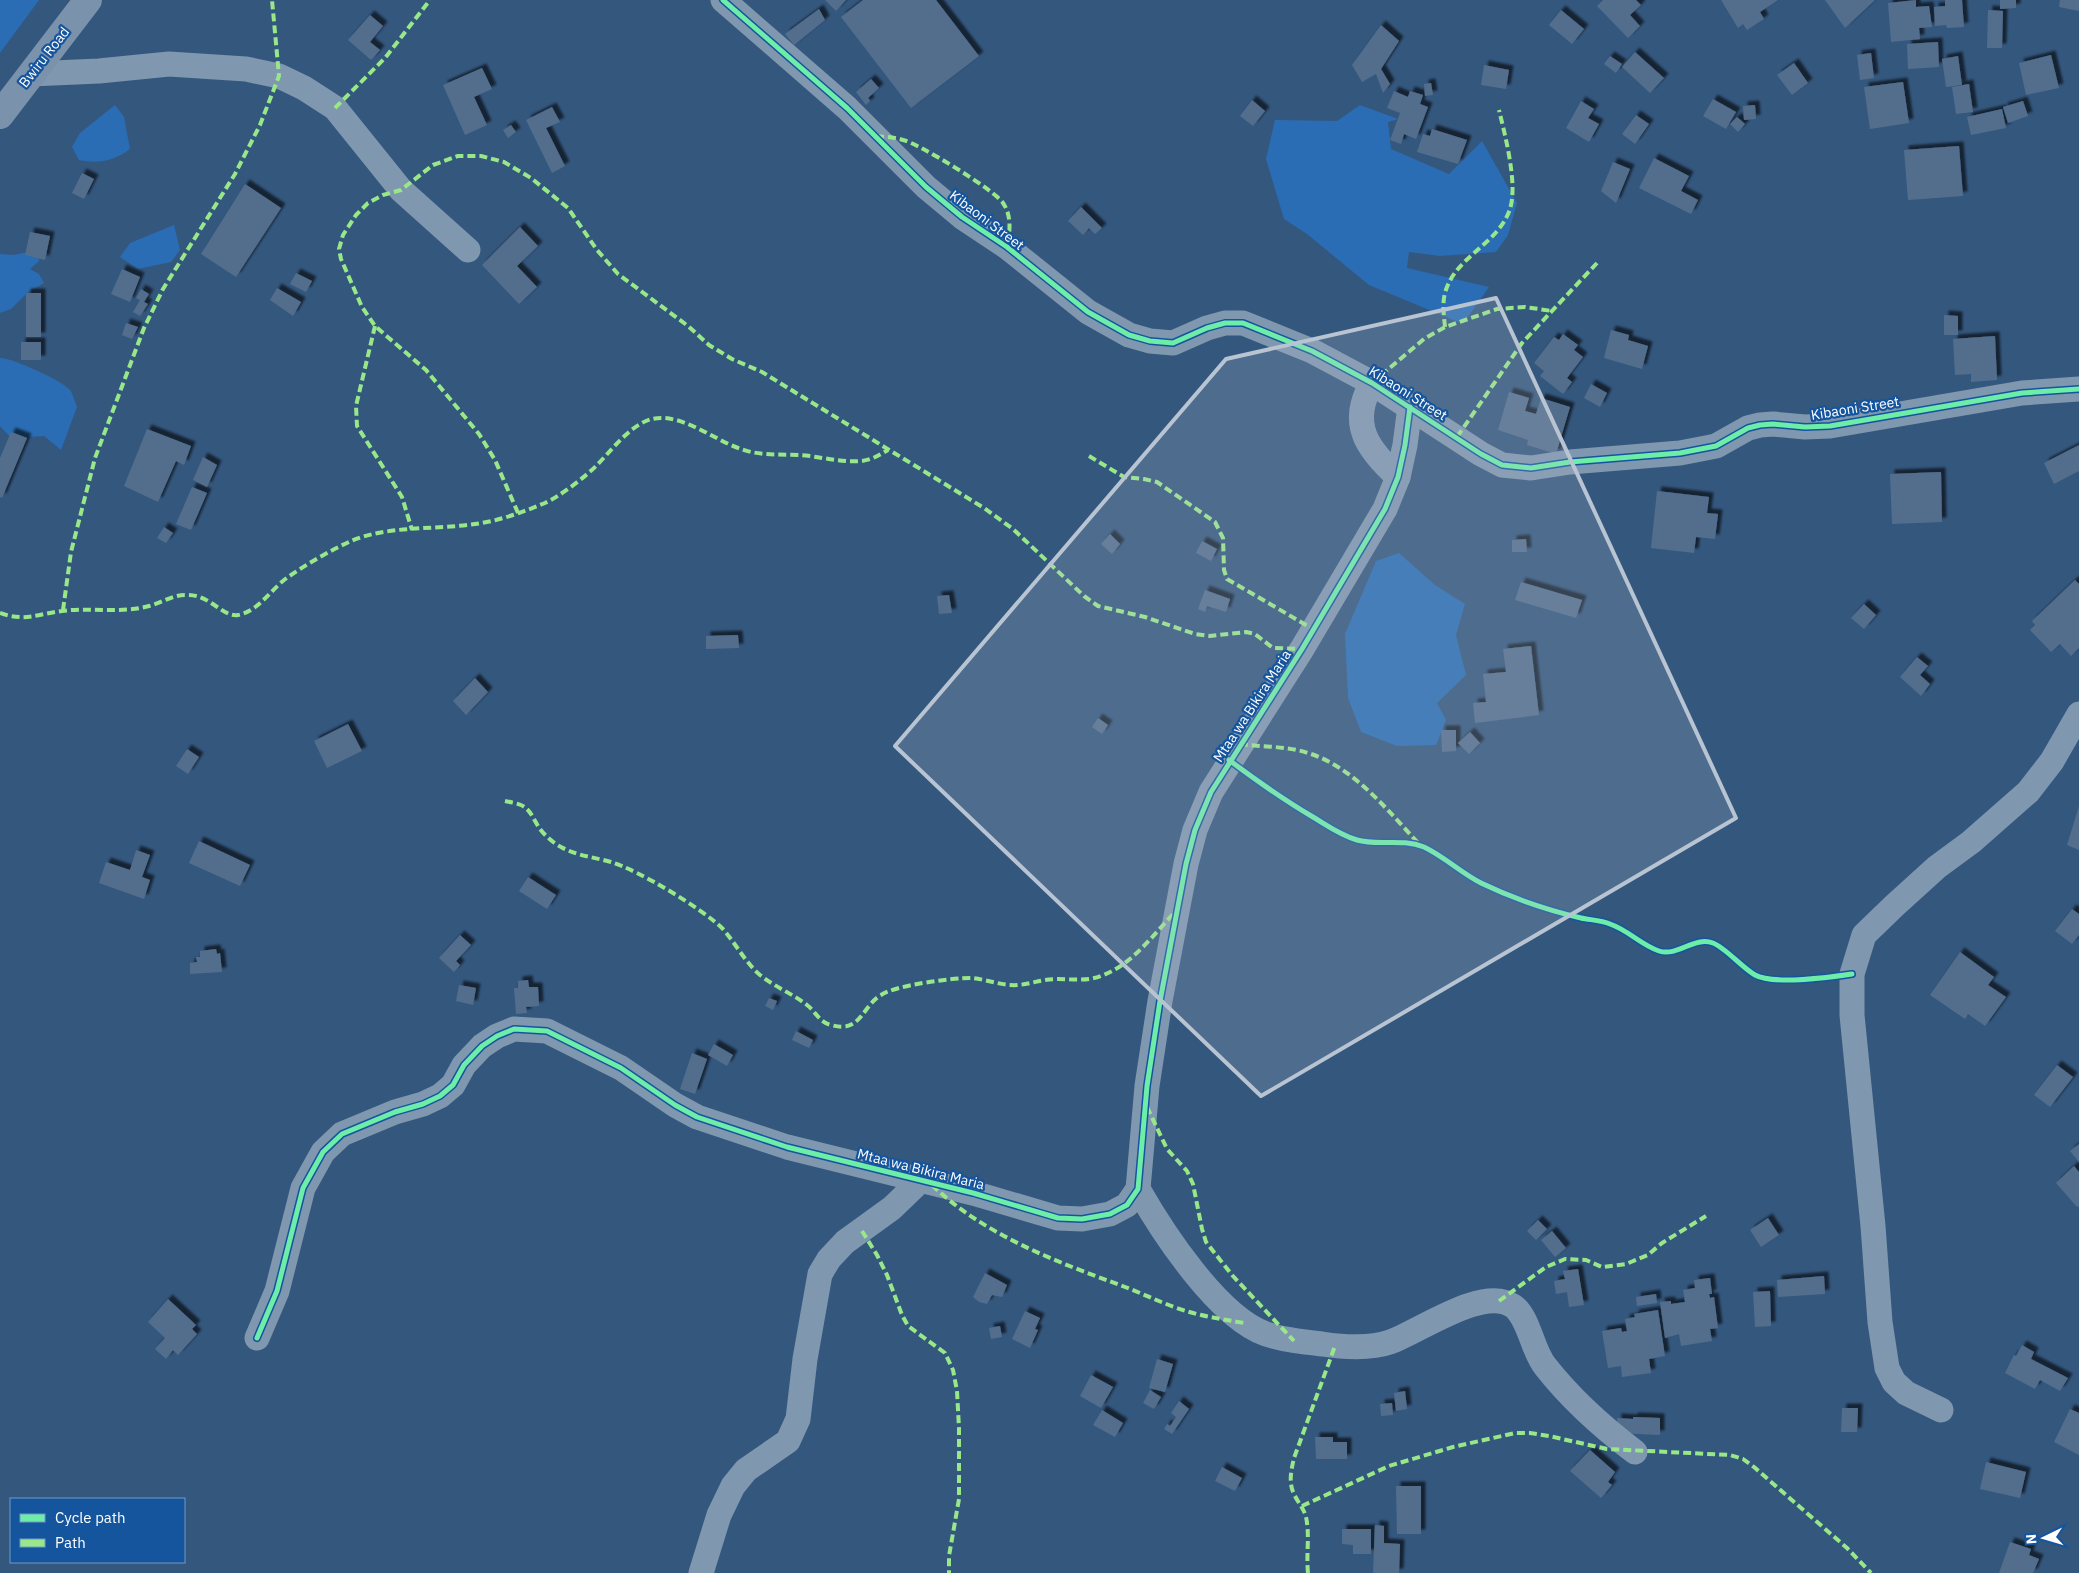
<svg xmlns="http://www.w3.org/2000/svg" width="2079" height="1573" viewBox="0 0 2079 1573" font-family="'IBM Plex Sans',sans-serif">
<style>
.green{fill:#2a6db4}
.building{fill:#526e8d;filter:url(#shadow)}
.lines{fill:none;stroke-linecap:round;stroke-linejoin:round}
.minor{stroke:#7f97af;stroke-width:25}
.secondary{stroke:#7a92ac;stroke-width:28}
.quiet{stroke:#98e88a;stroke-width:4;stroke-dasharray:8 4;stroke-linecap:butt}
.cycleway-casing{stroke:#15559e;stroke-width:8}
.cycleway{stroke:#6deda7;stroke-width:5}
.marked{fill:#b8c4d2;fill-opacity:0.2;stroke:#b8c4d2;stroke-width:4;stroke-linejoin:round}
.labels{text-anchor:middle;stroke-width:4.5;stroke-linejoin:round;paint-order:stroke}
.street-label{font-size:14px;fill:#fff;stroke:#15559e}
</style>
<defs>
<filter id="shadow"><feDropShadow dx="4.5" dy="-4.5" stdDeviation="1" flood-color="#0009"/></filter>
</defs>
<rect width="100%" height="100%" fill="#34577e"/>
<g class="green">
<path d="M0,0H39L0,53Z"/>
<path d="M115,105L124,117L130,149C114,161 99,164 79,160L72,147L80,133Z"/>
<path d="M1360,105L1398,119L1388,122L1391,149L1449,174L1482,141L1517,203L1508,235L1496,252L1440,256L1409,252L1407,268L1489,287L1463,324L1369,285L1307,234L1284,219L1266,159L1275,120L1337,121Z"/>
<path d="M174,225L180,250L171,262L138,269L120,257L130,243Z"/>
<path d="M37,250L39,261L30,269L39,274L44,283L28,292L11,309L0,313V254L14,255Z"/>
<path d="M0,358C13,358 60,380 69,389C73,393 75,402 77,407L61,450L44,436L11,438L0,426Z"/>
<path d="M1399,553L1435,585L1465,604L1456,635L1466,675L1437,703L1446,720L1436,745L1397,746L1361,732L1348,698L1345,634L1376,561Z"/>
</g>
<g class="building">
<path d="M825,0H846L836,11Z"/>
<path d="M863,0H936L979,56L911,108L841,17Z"/>
<path d="M1603,0H1636L1641,5L1630,15L1640,26L1628,38L1597,6Z"/>
<path d="M1721,0H1778L1760,12L1764,19L1747,30L1743,24L1738,28Z"/>
<path d="M1825,0H1875L1845,28Z"/>
<path d="M1916,0V7L1929,6L1932,27L1919,28L1920,39L1891,42L1888,3Z"/>
<path d="M1945,0H1962L1964,27L1947,28L1946,25L1935,26L1934,7L1945,6Z"/>
<path d="M2000,0H2016V8L2000,9Z"/>
<path d="M2060,0H2079V11L2059,7Z"/>
<path d="M819,9L825,20L794,45L785,34Z"/>
<path d="M1561,10L1584,29L1572,44L1549,25Z"/>
<path d="M1988,10L2003,11L2002,48H1987Z"/>
<path d="M370,15L383,26L370,42L380,50L371,60L348,40Z"/>
<path d="M1381,25L1399,41L1381,69L1390,84L1383,93L1376,74L1362,82L1352,65Z"/>
<path d="M1938,42L1939,67L1908,69L1907,44Z"/>
<path d="M1635,52L1664,78L1650,93L1622,67Z"/>
<path d="M1871,53L1874,78L1860,80L1857,55Z"/>
<path d="M2051,55L2059,88L2026,95L2019,63Z"/>
<path d="M1610,56L1622,64L1616,73L1604,64Z"/>
<path d="M1958,56L1962,85L1946,87L1942,59Z"/>
<path d="M1794,63L1808,83L1792,95L1777,75Z"/>
<path d="M1484,65L1509,70L1506,89L1481,85Z"/>
<path d="M482,68L492,89L474,97L487,125L465,135L443,85Z"/>
<path d="M871,79L879,88L868,98L870,101L866,105L856,92Z"/>
<path d="M1903,82L1909,123L1870,129L1864,87Z"/>
<path d="M1431,83L1433,95L1425,96L1424,84Z"/>
<path d="M1969,84L1973,112L1956,114L1952,87Z"/>
<path d="M1394,91L1408,97L1410,91L1423,95L1420,104L1428,107L1416,139L1404,134L1401,144L1390,140L1400,113L1387,108Z"/>
<path d="M1713,99L1736,112L1726,129L1703,116Z"/>
<path d="M1252,100L1265,111L1253,126L1240,116Z"/>
<path d="M1581,101L1594,109L1588,118L1599,124L1589,142L1566,128Z"/>
<path d="M2023,101L2028,116L2008,123L2003,107Z"/>
<path d="M1755,105L1756,119L1744,120L1743,106Z"/>
<path d="M552,107L560,122L546,128L565,166L552,173L526,120Z"/>
<path d="M2002,109L2006,128L1971,135L1967,117Z"/>
<path d="M1636,115L1649,124L1635,144L1622,134Z"/>
<path d="M1737,117L1745,124L1738,132L1730,124Z"/>
<path d="M511,125L516,132L508,138L503,130Z"/>
<path d="M1432,129L1467,140L1458,164L1417,152L1423,134L1430,136Z"/>
<path d="M1959,146L1963,196L1908,200L1904,150Z"/>
<path d="M1654,158L1689,176L1681,191L1698,200L1691,214L1639,188Z"/>
<path d="M1613,162L1630,169L1616,203L1601,191Z"/>
<path d="M82,173L94,179L84,199L72,193Z"/>
<path d="M245,184L281,208L236,277L201,254Z"/>
<path d="M1081,207L1102,228L1095,234L1089,228L1083,235L1068,221Z"/>
<path d="M520,227L538,246L517,266L537,287L519,304L482,265Z"/>
<path d="M30,232L50,236L45,260L25,255Z"/>
<path d="M122,269L140,277L130,302L111,294Z"/>
<path d="M296,273L312,281L306,292L290,284Z"/>
<path d="M277,288L301,302L293,316L270,300Z"/>
<path d="M141,289L149,294L144,302L148,304L140,316L133,312L140,300L136,298Z"/>
<rect x="26" y="293" width="15" height="44"/>
<path d="M1944,315L1958,316V335H1944Z"/>
<path d="M126,323L138,327L132,339L122,335Z"/>
<path d="M1611,330L1629,335L1628,340L1648,346L1642,369L1604,358Z"/>
<path d="M1563,334L1578,345L1574,350L1583,357L1567,378L1572,382L1563,394L1540,376L1544,371L1534,363L1554,337L1559,340Z"/>
<path d="M1995,336L1997,380L1971,382V374L1955,375L1953,339Z"/>
<rect x="21" y="342" width="20" height="18"/>
<path d="M1591,384L1607,393L1600,407L1584,398Z"/>
<path d="M1509,392L1529,398L1525,411L1536,414L1541,398L1570,407L1556,454L1527,445L1528,440L1498,430Z"/>
<path d="M147,429L191,446L184,465L176,461L158,502L124,486Z"/>
<path d="M11,432L27,438L2,498L0,497V458Z"/>
<path d="M2079,445V471L2054,484L2044,463Z"/>
<path d="M203,457L217,465L207,487L193,480Z"/>
<path d="M1941,472L1942,522L1892,524L1890,474Z"/>
<path d="M192,487L207,493L191,530L176,524Z"/>
<path d="M1657,491L1709,497L1707,513L1718,514L1715,539L1696,537L1694,553L1651,548Z"/>
<path d="M164,527L173,533L166,543L157,538Z"/>
<path d="M1110,534L1120,544L1112,554L1101,544Z"/>
<path d="M1526,539L1527,552H1512V540Z"/>
<path d="M1202,541L1217,549L1211,561L1196,553Z"/>
<path d="M2075,580L2079,584V648L2071,656L2060,644L2051,652L2030,630L2035,625L2032,621Z"/>
<path d="M1521,582L1582,600L1576,618L1515,600Z"/>
<path d="M1205,590L1230,599L1226,612L1207,606L1205,612L1198,609Z"/>
<path d="M949,595L952,613L939,614L937,596Z"/>
<path d="M1864,604L1876,615L1864,629L1851,618Z"/>
<path d="M738,635L739,648L706,649V636Z"/>
<path d="M1531,646L1539,715L1475,723L1473,703L1486,702L1483,674L1506,672L1503,649Z"/>
<path d="M1917,657L1928,666L1920,675L1930,684L1921,696L1900,677Z"/>
<path d="M475,678L488,692L466,715L453,701Z"/>
<path d="M1098,718L1108,725L1102,734L1092,727Z"/>
<path d="M348,724L362,751L327,768L314,741Z"/>
<path d="M1441,730H1456V751L1442,752Z"/>
<path d="M1470,732L1480,743L1469,754L1458,743Z"/>
<path d="M187,749L199,757L188,774L176,766Z"/>
<path d="M2079,806V850L2067,845Z"/>
<path d="M199,841L250,865L240,886L189,863Z"/>
<path d="M136,850L150,855L142,877L150,880L144,899L99,883L106,862L130,870Z"/>
<path d="M528,877L556,895L547,909L519,891Z"/>
<path d="M2072,909L2079,914V935L2072,944L2055,931Z"/>
<path d="M460,935L471,945L456,961L460,965L454,972L439,958Z"/>
<path d="M216,949L217,954L220,953L222,972L190,974V963L197,962L196,957H200V951Z"/>
<path d="M1960,952L1994,977L1988,985L2006,997L1985,1026L1968,1014L1965,1019L1930,995Z"/>
<path d="M528,980L529,987H538L539,1006L526,1007L527,1013L516,1014L514,988H518V981Z"/>
<path d="M459,985L476,988L473,1005L456,1001Z"/>
<path d="M769,998L777,1001L773,1010L765,1006Z"/>
<path d="M796,1031L813,1040L809,1048L792,1040Z"/>
<path d="M714,1044L733,1055L727,1066L708,1055Z"/>
<path d="M692,1053L707,1059L695,1094L680,1089Z"/>
<path d="M2057,1065L2073,1077L2050,1107L2034,1095Z"/>
<path d="M2079,1144V1162L2070,1151Z"/>
<path d="M2074,1166L2079,1172V1206L2077,1207L2056,1183Z"/>
<path d="M1768,1218L1779,1235L1761,1247L1750,1230Z"/>
<path d="M1538,1220L1547,1229L1536,1240L1527,1231Z"/>
<path d="M1552,1231L1566,1248L1555,1257L1541,1240Z"/>
<path d="M1578,1269L1584,1305L1569,1307L1567,1292L1556,1294L1554,1281L1565,1279L1563,1271Z"/>
<path d="M985,1273L1007,1285L1002,1297L992,1295L987,1304L979,1302L973,1297Z"/>
<path d="M1824,1276L1825,1294L1778,1297L1777,1280Z"/>
<path d="M1710,1278L1712,1294H1709L1710,1298L1714,1297L1718,1328L1710,1329L1712,1341L1681,1346L1679,1334L1665,1338L1660,1302L1671,1301V1304L1685,1302L1683,1290L1695,1288L1694,1280Z"/>
<path d="M1770,1291L1771,1326L1755,1327L1753,1292Z"/>
<path d="M1656,1294L1657,1303L1637,1306L1636,1297Z"/>
<path d="M168,1299L196,1325L192,1329L197,1334L178,1355L173,1350L166,1359L155,1349L165,1338L148,1322Z"/>
<path d="M1658,1310L1665,1356L1649,1359L1651,1373L1622,1377L1621,1366L1608,1368L1602,1331L1621,1328L1622,1332L1627,1331L1625,1319L1635,1317L1634,1314Z"/>
<path d="M1025,1311L1040,1318L1035,1329L1038,1330L1030,1348L1012,1339Z"/>
<path d="M1000,1326L1002,1337L991,1339L989,1328Z"/>
<path d="M2022,1345L2034,1352L2031,1359L2068,1378L2060,1391L2040,1380L2035,1389L2005,1373L2014,1355L2016,1356Z"/>
<path d="M1157,1359L1173,1364L1165,1392L1149,1388Z"/>
<path d="M1091,1375L1113,1387L1101,1408L1080,1396Z"/>
<path d="M1150,1390L1161,1397L1154,1409L1143,1403Z"/>
<path d="M1405,1391L1407,1409L1396,1411L1394,1393Z"/>
<path d="M1179,1401L1189,1409L1172,1434L1164,1429L1167,1424L1170,1426L1176,1417L1171,1413Z"/>
<path d="M1392,1403L1393,1415L1381,1416L1380,1404Z"/>
<path d="M1842,1408H1858L1857,1432H1841Z"/>
<path d="M2070,1409L2079,1413V1455L2054,1442Z"/>
<path d="M1102,1410L1123,1423L1115,1437L1093,1425Z"/>
<path d="M1633,1417L1660,1418V1435L1617,1433V1418L1633,1419Z"/>
<path d="M1315,1437H1333V1442H1347V1459H1316Z"/>
<path d="M1590,1450L1615,1472L1608,1482L1612,1485L1601,1498L1570,1471Z"/>
<path d="M1986,1462L2026,1472L2020,1498L1980,1489Z"/>
<path d="M1222,1467L1242,1478L1235,1491L1215,1481Z"/>
<path d="M1396,1486H1421V1534H1397Z"/>
<path d="M1375,1525L1384,1526V1543L1400,1544L1399,1573H1373Z"/>
<path d="M1342,1529H1371V1554H1353V1545L1342,1544Z"/>
<path d="M2010,1542L2031,1549L2029,1555L2039,1559L2033,1573H1999Z"/>
</g>
<g class="lines">
<g class="minor">
<path d="M723,0L847,108L926,187L962,217L1007,247L1088,312L1129,335L1150,341L1173,343L1207,328L1225,323H1243L1312,351L1372,383L1481,454L1502,465L1531,468L1570,462L1680,453L1716,446L1748,428L1760,425L1773,424L1805,427L1830,426L2022,393L2079,389"/>
<path d="M31,74L99,71L169,64L246,69L279,76L304,88L335,108L401,190L468,250"/>
<path d="M1372,383C1348,424 1368,450 1398,477"/>
<path d="M1138,1189C1163,1233 1218,1317 1266,1334C1284,1340 1303,1342 1322,1344C1343,1347 1370,1349 1390,1342C1419,1332 1483,1285 1513,1306C1529,1317 1532,1350 1545,1366C1570,1398 1602,1427 1635,1452"/>
<path d="M257,1338L277,1291L303,1188L323,1152L342,1134L395,1112L423,1104L440,1096L453,1085L464,1065L482,1046L497,1036L514,1029L547,1031L621,1068L675,1105L697,1117L787,1147L973,1193L1058,1218L1082,1219L1110,1214L1127,1205L1138,1189L1147,1086L1160,1001L1186,864L1195,830L1211,792L1302,649L1385,509L1398,477L1405,445L1410,407"/>
<path d="M1941,1410L1906,1393L1894,1382L1887,1368L1880,1322L1873,1226L1852,1015V974L1864,935L1894,906L1937,867L1971,842L2028,792L2052,761L2079,714"/>
<path d="M701,1573L719,1515L733,1486L746,1470L788,1441L798,1419L805,1359L820,1274L829,1259L845,1242L892,1208L920,1181"/>
</g>
<path class="secondary" d="M0,115L88,0"/>
<g class="quiet">
<path d="M335,108L385,58L430,0"/>
<path d="M876,136C885,137 894,137 903,140C918,143 996,191 1003,203C1012,216 1010,232 1007,247"/>
<path d="M375,326L356,406L357,426L402,497L412,530"/>
<path d="M1445,327C1444,316 1442,304 1445,293C1455,256 1498,245 1510,209C1518,184 1505,135 1499,110"/>
<path d="M1372,383L1424,339L1445,327L1497,309L1525,307L1552,311"/>
<path d="M1457,437L1522,343L1597,263"/>
<path d="M1089,456L1124,477L1144,479L1157,482L1215,522L1223,538L1224,570L1227,579L1313,629"/>
<path d="M518,513L495,460L479,434L426,370L375,326L362,307L341,259L339,249L343,235L356,215L368,203L383,195L401,190L433,165L458,156H481L504,162L531,178L568,208L597,250L618,274L688,326L709,345L732,359L762,372L984,508L1013,529L1084,596L1098,606L1145,617L1195,634L1210,636L1246,632L1255,634L1273,648L1302,649"/>
<path d="M63,610L71,552L95,458L144,328L163,289L235,174L260,125L279,76L272,0"/>
<path d="M0,613C25,622 37,614 62,611C90,607 120,614 149,606C161,603 173,595 185,595C209,593 223,618 238,615C259,611 271,589 288,577C307,564 329,551 351,541C389,525 435,530 475,524C499,521 523,512 545,503C560,496 584,478 596,466C611,451 626,430 646,421C676,408 713,440 741,449C760,456 779,454 799,455C819,456 840,463 861,461C872,460 879,455 888,450"/>
<path d="M1240,744C1262,747 1287,746 1308,753C1354,767 1388,811 1420,845"/>
<path d="M505,801C510,802 516,803 521,805C530,809 533,818 538,826C543,834 553,843 561,847C577,856 594,857 611,862C638,870 703,909 723,929C736,944 745,962 760,975C775,987 793,994 807,1005C816,1012 819,1022 831,1025C861,1034 862,1006 881,995C896,985 952,978 971,978C984,979 997,984 1010,985C1022,986 1033,982 1045,980C1063,977 1083,983 1101,976C1132,965 1153,935 1175,912"/>
<path d="M1147,1107L1167,1149L1187,1171L1193,1184L1202,1229L1206,1242L1232,1275L1294,1341"/>
<path d="M932,1185C983,1234 1054,1261 1120,1285C1139,1292 1157,1301 1177,1308C1199,1316 1221,1319 1244,1323"/>
<path d="M862,1231L877,1255L887,1275L902,1315L908,1326L945,1353L953,1370L957,1391L959,1428V1499L949,1556V1573"/>
<path d="M1499,1301L1546,1267L1565,1259L1586,1260L1602,1267L1626,1264L1648,1255L1662,1243L1706,1216"/>
<path d="M1302,1506L1389,1466L1453,1447L1515,1433H1530L1549,1436L1607,1449L1730,1455L1743,1459L1754,1467L1847,1548L1871,1573"/>
<path d="M1308,1573C1306,1555 1310,1535 1306,1517C1304,1509 1299,1504 1295,1496C1288,1484 1291,1471 1294,1458L1335,1346"/>
</g>
<defs>
<g id="cycleway">
<path d="M723,0L847,108L926,187L962,217L1007,247L1088,312L1129,335L1150,341L1173,343L1207,328L1225,323H1243L1312,351L1372,383L1481,454L1502,465L1531,468L1570,462L1680,453L1716,446L1748,428L1760,425L1773,424L1805,427L1830,426L2022,393L2079,389"/>
<path d="M1229,760C1257,781 1284,800 1313,817C1328,826 1340,835 1357,840C1378,846 1402,838 1424,847C1445,857 1461,873 1481,883C1512,898 1547,910 1581,918C1590,920 1601,920 1610,924C1628,930 1641,945 1659,951C1678,957 1694,936 1713,943C1726,948 1742,968 1755,975C1773,985 1832,977 1852,974"/>
<path d="M257,1338L277,1291L303,1188L323,1152L342,1134L395,1112L423,1104L440,1096L453,1085L464,1065L482,1046L497,1036L514,1029L547,1031L621,1068L675,1105L697,1117L787,1147L973,1193L1058,1218L1082,1219L1110,1214L1127,1205L1138,1189L1147,1086L1160,1001L1186,864L1195,830L1211,792L1302,649L1385,509L1398,477L1405,445L1410,407"/>
</g>
</defs>
<use href="#cycleway" class="cycleway-casing"/>
<use href="#cycleway" class="cycleway"/>
</g>
<path class="marked" d="M1496,298L1736,818L1261,1096L895,746L1226,359Z"/>
<g class="labels">
<g class="street-label">
<text transform="translate(44 57) rotate(-52)" y="5">Bwiru Road</text>
<text transform="translate(987 220) rotate(37)" y="5">Kibaoni Street</text>
<text transform="translate(1408 393) rotate(32)" y="5">Kibaoni Street</text>
<text transform="translate(1855 408) rotate(-9)" y="5">Kibaoni Street</text>
<text transform="translate(1252 706) rotate(-57)" y="5">Mtaa wa Bikira Maria</text>
<text transform="translate(921 1169) rotate(14)" y="5">Mtaa wa Bikira Maria</text>
</g>
</g>
<rect x="10" y="1498" width="175" height="65" fill="#15559e" stroke="#7399c5"/>
<rect x="20" y="1514" width="25" height="8" fill="#6deda7" stroke="#7399c5"/>
<text x="55" y="1523" font-size="15" fill="#ffffff">Cycle path</text>
<rect x="20" y="1539" width="25" height="8" fill="#98e88a" stroke="#7399c5"/>
<text x="55" y="1548" font-size="15" fill="#ffffff">Path</text>
<g transform="translate(2044 1538) rotate(265)" stroke="#15559e" stroke-width="4" paint-order="stroke">
<path d="M0-4L9 19L0 12L-9 19Z" fill="#ffffff"/>
<text y="-8" font-size="14" font-weight="bold" text-anchor="middle" fill="#ffffff">N</text>
</g>
</svg>
